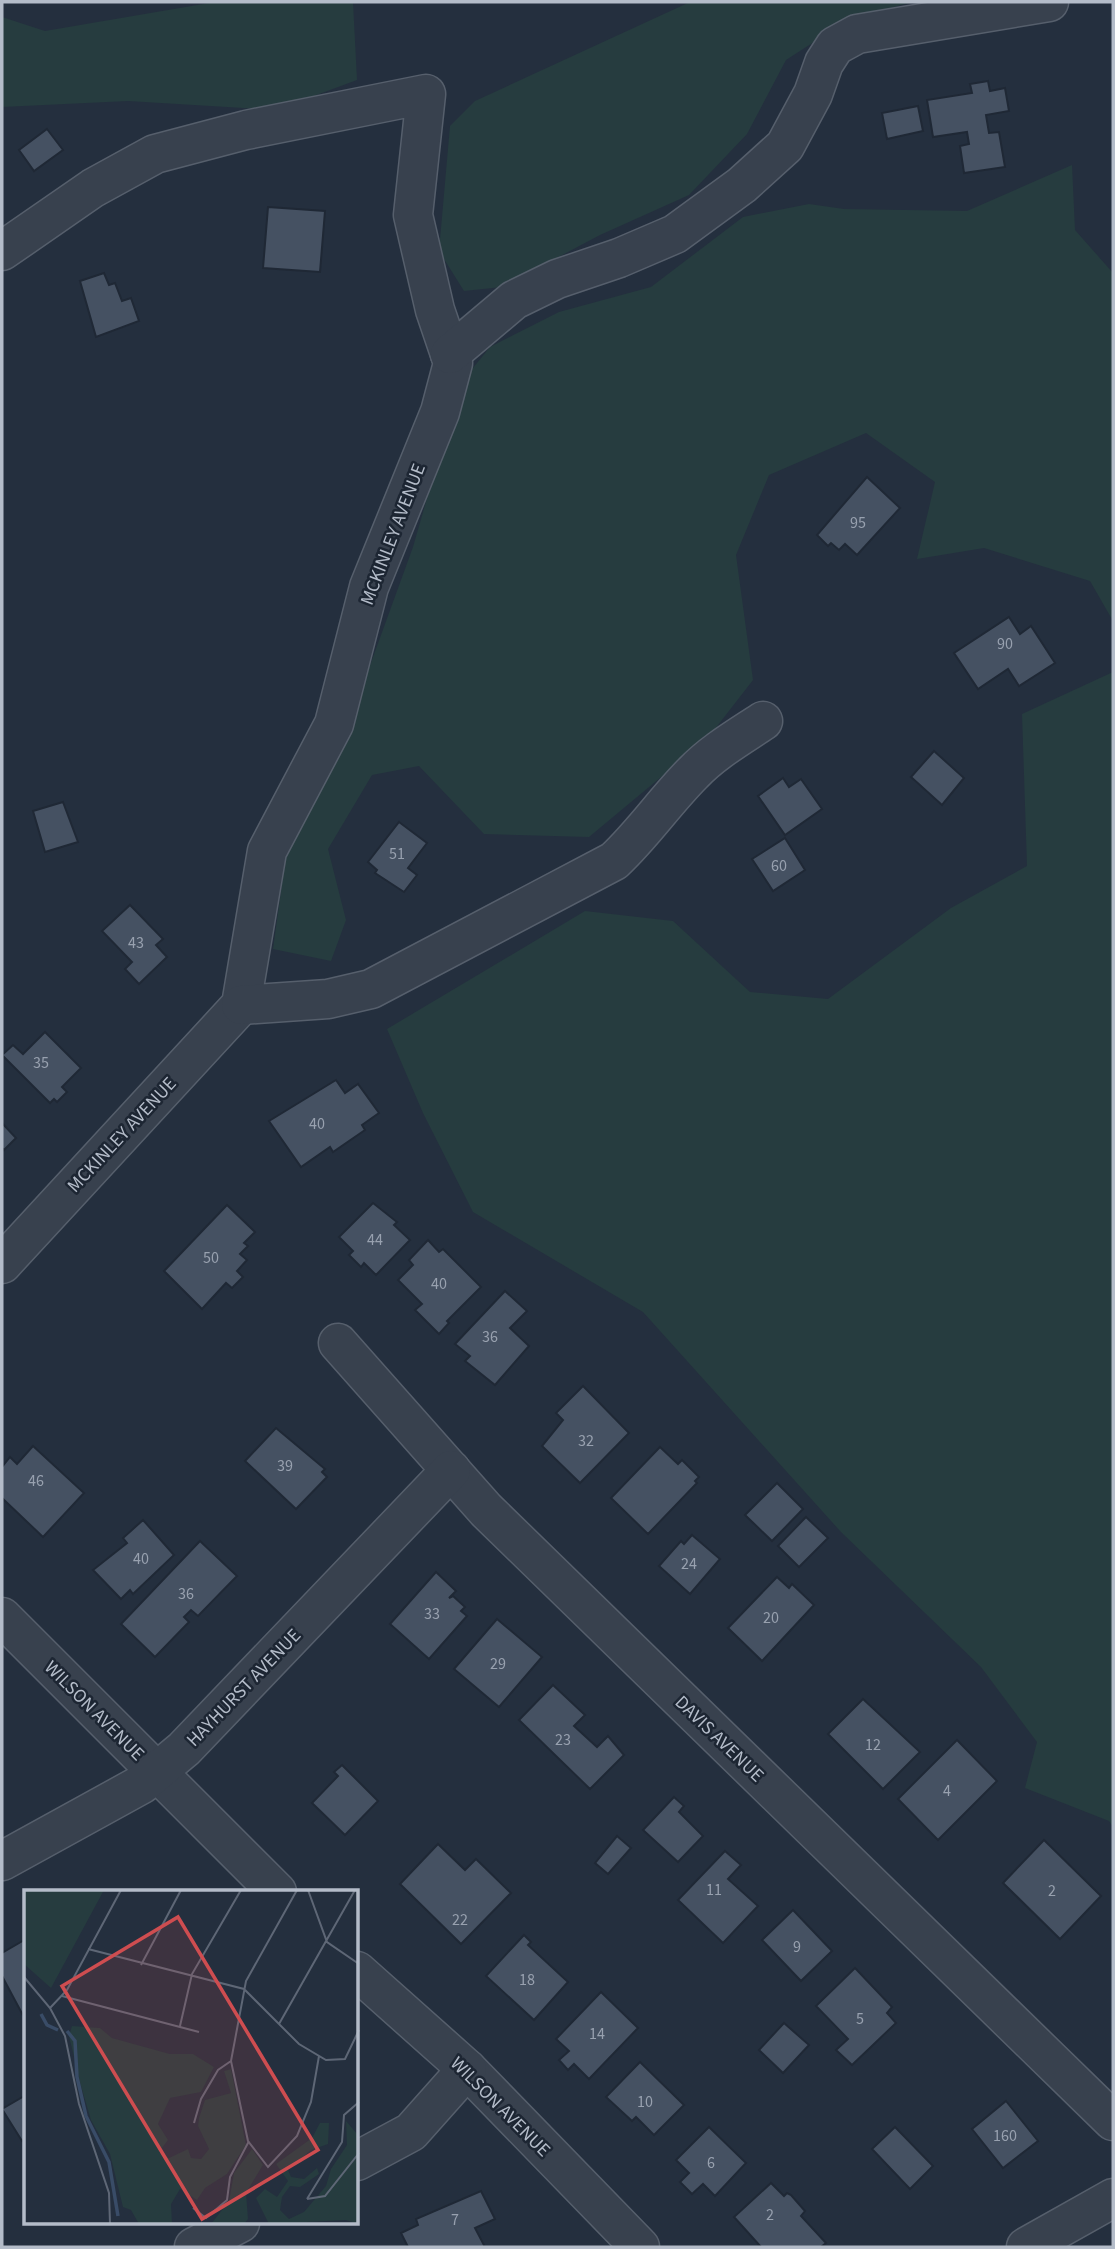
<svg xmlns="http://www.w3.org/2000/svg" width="1115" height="2249" viewBox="0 0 1115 2249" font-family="'Source Sans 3',sans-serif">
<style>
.green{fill:#263c3f}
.building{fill:#455162;stroke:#1f2835;stroke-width:2}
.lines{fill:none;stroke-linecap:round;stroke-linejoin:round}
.minor-casing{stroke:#565f6c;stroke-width:41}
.minor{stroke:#38414e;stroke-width:38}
.labels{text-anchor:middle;stroke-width:5;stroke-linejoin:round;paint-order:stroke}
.number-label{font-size:16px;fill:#98a1af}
.street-label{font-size:19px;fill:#b4bcc9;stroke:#1d2633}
.inset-river{fill:none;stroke:#394c67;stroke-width:3.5}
.inset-road{fill:none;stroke:#5e6776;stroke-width:2}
.view{fill:#ce4d50;fill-opacity:0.15;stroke:#ce4d50;stroke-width:3.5}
.inset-edge{fill:none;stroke:#b4bcc9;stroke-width:3.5}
</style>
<rect width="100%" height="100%" fill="#242f3e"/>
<g class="green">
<path d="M215,2H353L357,80L276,110L128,101L2,107V17L45,31Z"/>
<path d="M690,2H912L848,20L786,60L747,134L689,195L600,235L502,287L464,291L439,251L450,126L475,101Z"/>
<path d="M1072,165L1075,230L1113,273V621L1090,581L984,548L917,559L935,482L866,433L769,475L736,555L753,680L708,738L589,837L484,834L419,766L372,775L328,849L346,920L331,961L273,949L287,848L332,770L413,547L460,384L490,347L559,312L651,287L743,217L809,204L844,209L967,211Z"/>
<path d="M1113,672V1827L1109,1821L1025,1788L1037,1742L981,1667L841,1532L643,1312L473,1212L423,1113L387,1029L585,911L673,921L750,992L828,999L951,908L1027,866L1022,714Z"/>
</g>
<g class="building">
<path d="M988,81L990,91L1005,88L1009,111L986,115L989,133L999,132L1005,167L964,173L960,146L969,144L967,132L933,137L927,100L972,93L970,84Z"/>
<path d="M918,106L923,131L887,139L882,113Z"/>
<path d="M47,129L63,150L34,171L19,150Z"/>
<path d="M268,207L325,211L320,272L263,268Z"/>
<path d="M104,273L109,285L115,283L122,301L131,298L139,321L96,337L80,281Z"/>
<path d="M867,477L900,508L857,555L845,544L839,550L831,543L828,546L817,535Z"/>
<path d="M1009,617L1020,634L1031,626L1055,663L1019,686L1008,669L978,689L954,653Z"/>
<path d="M934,751L964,778L942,805L911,777Z"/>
<path d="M783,778L789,787L801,779L822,809L785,835L758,796Z"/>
<path d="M63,802L78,842L45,852L33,811Z"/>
<path d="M399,822L427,843L408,868L417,875L404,892L375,873L377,870L368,862Z"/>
<path d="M785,838L805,870L773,891L752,859Z"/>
<path d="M130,905L163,939L156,945L167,957L139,984L125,969L132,962L102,931Z"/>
<path d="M45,1032L81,1068L62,1087L67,1092L57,1102L54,1099L50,1103L2,1055L13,1045L23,1054Z"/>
<path d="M336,1080L345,1093L358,1084L379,1113L362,1125L365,1130L333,1152L330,1147L301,1167L269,1121Z"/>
<path d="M2,1123L16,1138L4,1150L2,1148Z"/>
<path d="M373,1203L397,1222L394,1225L410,1240L376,1275L364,1263L361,1267L349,1255L353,1251L339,1237Z"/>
<path d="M227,1205L255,1232L244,1243L248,1246L240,1254L247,1260L237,1271L243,1277L232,1288L226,1283L202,1309L164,1271Z"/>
<path d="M428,1240L439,1252L443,1249L481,1287L447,1321L449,1323L439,1334L415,1310L422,1304L398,1280L413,1265L409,1260Z"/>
<path d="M505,1291L527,1311L510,1328L529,1346L495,1385L465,1361L470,1356L455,1344Z"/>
<path d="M583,1386L629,1433L580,1483L542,1446L563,1420L556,1413Z"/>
<path d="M276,1428L325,1469L322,1472L327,1477L296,1509L245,1461Z"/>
<path d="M33,1446L84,1493L43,1537L2,1498V1467L10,1457L17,1464Z"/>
<path d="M660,1447L678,1464L682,1460L699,1477L695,1481L697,1483L648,1534L611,1498Z"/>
<path d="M777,1483L803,1509L772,1541L745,1515Z"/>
<path d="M806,1517L828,1538L799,1567L778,1546Z"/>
<path d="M143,1520L174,1555L133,1594L130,1590L121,1599L93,1570L127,1543L123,1538Z"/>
<path d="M692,1535L720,1559L690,1594L659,1566L681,1541L684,1544Z"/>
<path d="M200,1541L237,1576L198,1616L191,1610L184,1617L189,1622L155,1657L121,1624Z"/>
<path d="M436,1572L456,1591L449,1598L453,1596L465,1607L461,1611L467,1616L429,1659L390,1624Z"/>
<path d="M777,1577L789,1588L792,1584L814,1605L762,1661L728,1628Z"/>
<path d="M497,1619L542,1657L499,1707L454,1669Z"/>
<path d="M553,1685L585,1715L574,1726L597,1747L608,1736L624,1755L590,1789L519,1720Z"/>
<path d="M863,1699L920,1752L883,1789L828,1734Z"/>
<path d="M957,1740L997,1781L938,1840L898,1799Z"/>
<path d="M342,1765L378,1801L345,1835L312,1803L338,1776L334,1772Z"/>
<path d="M674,1797L684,1806L679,1812L703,1836L678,1862L643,1830Z"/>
<path d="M617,1836L631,1848L608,1874L595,1863Z"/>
<path d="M1044,1840L1101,1896L1060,1939L1003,1883Z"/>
<path d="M438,1844L465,1870L476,1859L511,1893L461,1944L400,1884Z"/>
<path d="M725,1851L741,1865L728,1879L758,1906L723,1943L678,1900Z"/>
<path d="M793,1910L832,1951L801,1981L762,1940Z"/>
<path d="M524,1935L531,1942L528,1945L568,1982L534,2020L486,1976Z"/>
<path d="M26,1939V2021L2,1976V1953Z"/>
<path d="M855,1968L892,2007L887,2013L896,2023L852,2065L836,2050L848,2039L816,2006Z"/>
<path d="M601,1992L638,2028L589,2079L574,2064L568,2070L559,2060L569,2051L556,2039Z"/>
<path d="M784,2023L809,2045L783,2073L759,2050Z"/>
<path d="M640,2062L684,2105L654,2135L636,2117L632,2121L606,2097Z"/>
<path d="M26,2095V2139L22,2141L2,2109Z"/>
<path d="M1006,2101L1038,2141L1003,2168L972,2129Z"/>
<path d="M709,2127L746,2163L715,2196L703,2184L692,2194L680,2182L689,2173L676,2160Z"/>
<path d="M895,2127L933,2166L910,2189L872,2149Z"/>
<path d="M771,2183L784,2196L787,2193L791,2195L805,2211L801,2216L826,2243L821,2247H761L734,2217Z"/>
<path d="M481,2191L495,2219L475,2228L485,2247H408L401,2233L418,2225L416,2219Z"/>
</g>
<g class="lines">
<defs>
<g id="minor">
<path d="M2,251L93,188L155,154L246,130L426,94L413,215L435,310L453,363L440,412L369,587L334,724L267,851L241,1005L2,1264"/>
<path d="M450,354L514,300L557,279L619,258L675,234L742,185L785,146L813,94L824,63L835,46L857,34L1049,2"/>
<path d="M241,1005L328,999L371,989L614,861C643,834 665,801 693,773C713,752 739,737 763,721"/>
<path d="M338,1343L486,1510L1113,2121"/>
<path d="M2,1617L277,1892"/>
<path d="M2,1861L142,1784L184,1749L451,1470"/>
<path d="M357,1971L467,2069L640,2247"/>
<path d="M357,2161L411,2132L467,2069"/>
<path d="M194,2247L240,2223"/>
<path d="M1026,2247L1113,2198"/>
</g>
</defs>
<use href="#minor" class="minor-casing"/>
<use href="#minor" class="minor"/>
</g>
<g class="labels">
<g class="number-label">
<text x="858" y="528">95</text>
<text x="1005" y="649">90</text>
<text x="397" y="859">51</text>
<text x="779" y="871">60</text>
<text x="136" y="948">43</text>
<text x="41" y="1068">35</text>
<text x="317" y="1129">40</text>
<text x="375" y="1245">44</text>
<text x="211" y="1263">50</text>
<text x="439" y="1289">40</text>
<text x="490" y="1342">36</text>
<text x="586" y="1446">32</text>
<text x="285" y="1471">39</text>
<text x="36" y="1486">46</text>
<text x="141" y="1564">40</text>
<text x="689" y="1569">24</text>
<text x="186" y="1599">36</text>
<text x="432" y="1619">33</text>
<text x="771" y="1623">20</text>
<text x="498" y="1669">29</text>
<text x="563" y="1745">23</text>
<text x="873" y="1750">12</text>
<text x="947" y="1796">4</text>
<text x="714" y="1895">11</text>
<text x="1052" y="1896">2</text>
<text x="460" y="1925">22</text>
<text x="797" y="1952">9</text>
<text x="527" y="1985">18</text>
<text x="860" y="2024">5</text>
<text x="597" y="2039">14</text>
<text x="645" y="2107">10</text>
<text x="1005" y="2141">160</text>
<text x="711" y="2168">6</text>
<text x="770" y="2220">2</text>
<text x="455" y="2225">7</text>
</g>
<g class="street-label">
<text transform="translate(392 534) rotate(-69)" y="7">MCKINLEY AVENUE</text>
<text transform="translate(121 1134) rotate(-47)" y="7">MCKINLEY AVENUE</text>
<text transform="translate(243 1687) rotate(-46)" y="7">HAYHURST AVENUE</text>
<text transform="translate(95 1710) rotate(45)" y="7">WILSON AVENUE</text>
<text transform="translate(720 1738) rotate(44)" y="7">DAVIS AVENUE</text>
<text transform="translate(501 2106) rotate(45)" y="7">WILSON AVENUE</text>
</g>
</g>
<g transform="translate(24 1890)">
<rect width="334" height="334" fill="#242f3e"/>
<path d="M0,0H80L27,98L0,74ZM48,136L76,138L88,148L146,164H169L190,177L177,202L146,208L134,234L144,250L135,262L145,268L164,259L167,268L177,269L185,259L174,236L175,228L181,210L207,203L200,181L207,179L222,255L203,284L181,298L173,310L156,299L147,314L148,334H115L107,320L99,317L86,264L67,230L57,196L45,146ZM322,231L334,245V334L322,330L245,334L232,308L241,299L253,307L264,291L252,274L288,248L296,233H305L304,254L287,260L264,280L267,287L280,289L293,278L295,284L276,297L266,296L258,307L256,320L265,329L280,322L302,296L307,279L323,255ZM228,259L239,275L222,303L224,329L220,334H187L205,311L210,283Z" fill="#263c3f"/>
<path class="inset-river" d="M17,124L23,135L34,140M43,141L51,151L53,187L62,226L85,272L94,326"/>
<path class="inset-road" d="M273,0L222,91L207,171L224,251L244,277L273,246L287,212L295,166M284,0L303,52L335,74M64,59L220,99L275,154L302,170L321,169L335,140M117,75L157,0M0,87L26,118L41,146L55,214L85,303L86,334M38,106L175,142M26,118L43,100L97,0M255,134L331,0M156,136L168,84L217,0M170,233L177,209L194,180L207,171M283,309L318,252L320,225L335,212M283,309L301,306L335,263M169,318L182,328L203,310L206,287L225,251"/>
<path class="view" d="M154,27L294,260L178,329L38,96Z"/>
<rect width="334" height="334" class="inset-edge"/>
</g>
<rect width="1115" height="2249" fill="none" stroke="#b4bcc9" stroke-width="7"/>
</svg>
